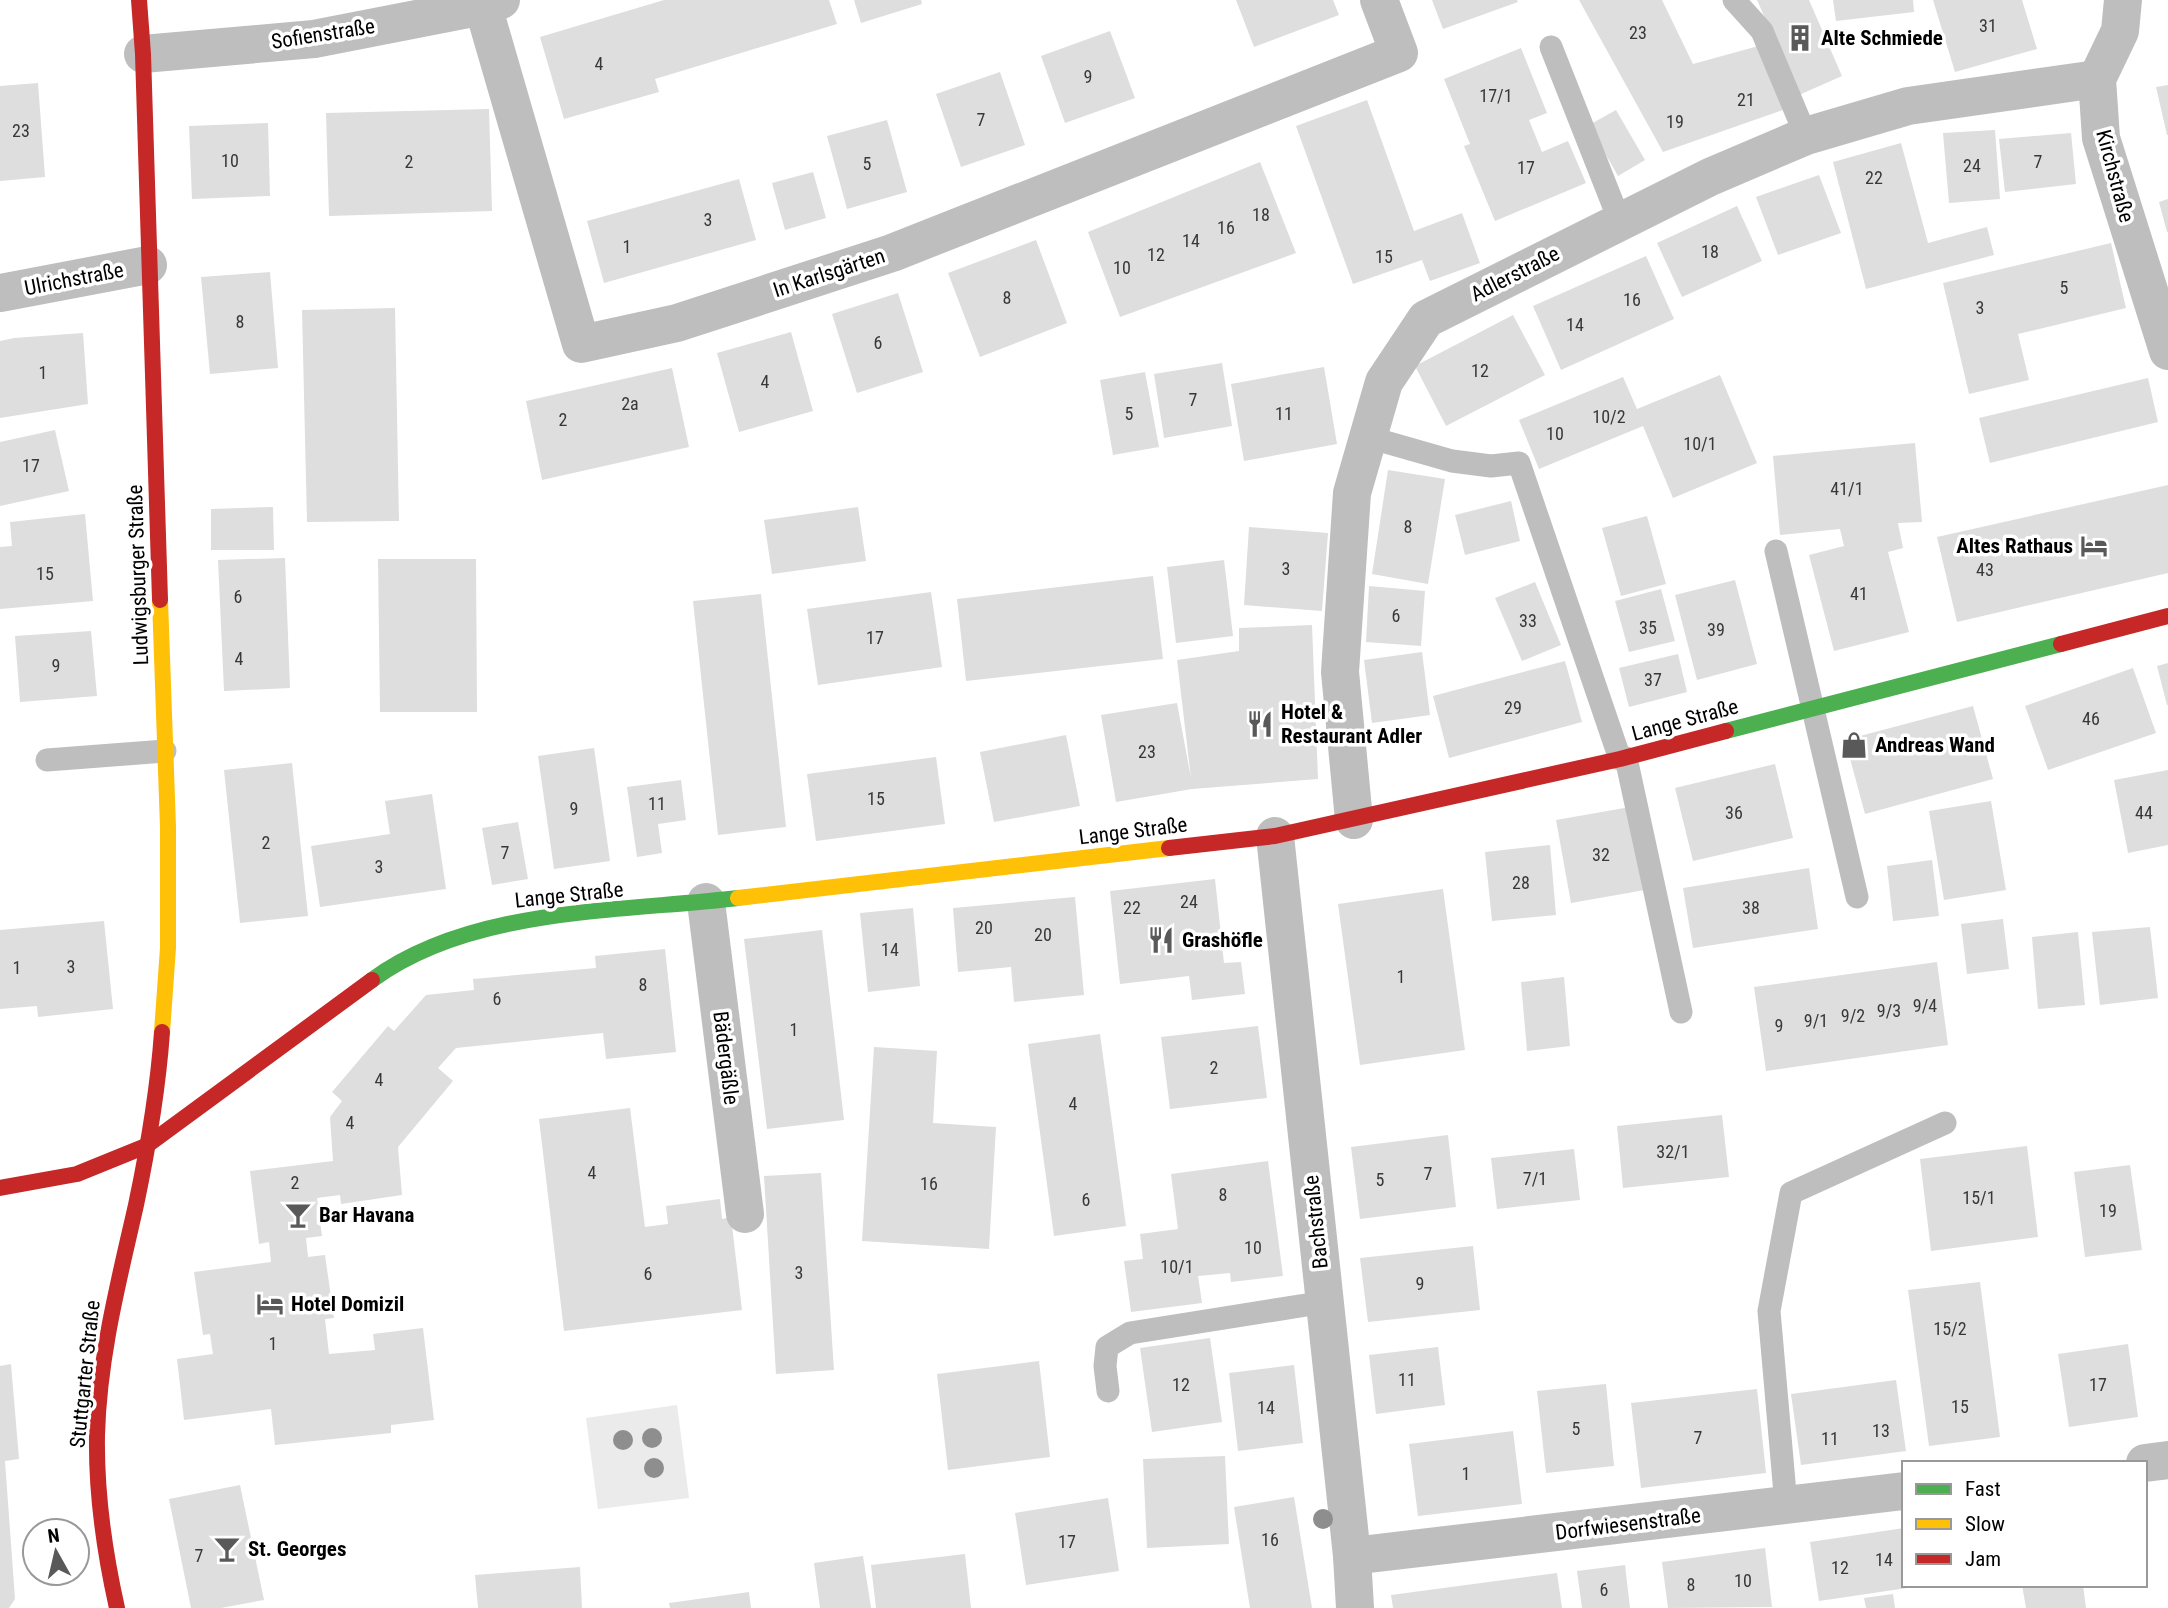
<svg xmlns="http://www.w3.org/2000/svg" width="2168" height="1608" viewBox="0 0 2168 1608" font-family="'Roboto Condensed',sans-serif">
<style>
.green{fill:#ebebeb}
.building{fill:#dedede}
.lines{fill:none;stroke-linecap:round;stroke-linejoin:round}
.lane{stroke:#bebebe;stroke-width:23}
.street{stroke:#bebebe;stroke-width:38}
.fast{stroke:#4caf50;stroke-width:16}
.slow{stroke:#ffc107;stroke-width:16}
.jam{stroke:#c62828;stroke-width:16}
.tree{fill:#8e8e8e}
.labels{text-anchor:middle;stroke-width:7;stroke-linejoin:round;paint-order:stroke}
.number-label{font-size:18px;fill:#383838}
.street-label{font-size:21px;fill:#000;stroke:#fff}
.poi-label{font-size:21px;font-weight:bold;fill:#000;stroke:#fff;text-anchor:start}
</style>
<rect width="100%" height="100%" fill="#fff"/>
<path class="green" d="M677,1405L689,1498L598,1509L586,1418Z"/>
<g class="building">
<path d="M664,0H829L837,24L655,79L659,92L564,119L540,37Z"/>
<path d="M854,0H921L922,4L861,23Z"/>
<path d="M1236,0H1333L1339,15L1254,47Z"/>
<path d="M1432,0H1517L1518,2L1443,29Z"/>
<path d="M1579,0H1662L1693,64L1762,45L1783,110L1663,152Z"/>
<path d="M1757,0H1809L1842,76L1799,95Z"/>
<path d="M1833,0H1913L1914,12L1836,21Z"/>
<path d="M1933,0H2022L2037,49L1955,72Z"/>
<path d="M1110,31L1135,98L1065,123L1041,56Z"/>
<path d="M1521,48L1547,113L1529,120L1542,152L1568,141L1586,183L1495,221L1464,146L1470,144L1444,79Z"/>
<path d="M1000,72L1025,145L961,167L936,94Z"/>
<path d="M38,83L45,177L0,181V86Z"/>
<path d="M2168,85V135H2167L2156,87Z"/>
<path d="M1367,100L1414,231L1462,213L1480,263L1430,281L1422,260L1353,284L1296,126Z"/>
<path d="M489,109L492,211L329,216L326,113Z"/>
<path d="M1616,110L1645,160L1618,176L1589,125Z"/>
<path d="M887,120L907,192L847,209L827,136Z"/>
<path d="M268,123L270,196L192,199L189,126Z"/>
<path d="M1995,130L2000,199L1949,203L1943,133Z"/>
<path d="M2071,133L2076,184L2005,192L1999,139Z"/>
<path d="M1901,143L1928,243L1987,227L1994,255L1866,289L1833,162Z"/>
<path d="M1260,162L1296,253L1120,317L1088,232Z"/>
<path d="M813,172L826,218L785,230L772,183Z"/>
<path d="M1819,175L1841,233L1778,255L1756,197Z"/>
<path d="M739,179L756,240L604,283L587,221Z"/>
<path d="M2168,199V232H2167L2159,202Z"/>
<path d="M1737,206L1762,261L1682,297L1657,243Z"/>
<path d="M1036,240L1067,323L980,357L948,273Z"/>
<path d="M2111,243L2126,308L2018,334L2029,380L1969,394L1943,283Z"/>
<path d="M1646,256L1674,319L1561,370L1533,306Z"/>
<path d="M270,272L278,368L210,374L201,277Z"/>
<path d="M898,293L923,372L857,393L832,314Z"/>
<path d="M395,308L399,521L307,522L302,310Z"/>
<path d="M1513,315L1545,375L1446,426L1415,366Z"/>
<path d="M791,332L813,411L739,432L717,353Z"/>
<path d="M83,333L88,404L0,418V341L14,338Z"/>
<path d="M1222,363L1232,426L1164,438L1154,374Z"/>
<path d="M1324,367L1337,444L1244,461L1231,384Z"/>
<path d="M672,368L689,447L542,480L526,401Z"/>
<path d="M1145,372L1159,447L1113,455L1100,380Z"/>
<path d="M1720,375L1757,463L1673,498L1643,426L1539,469L1519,420L1623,377L1637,409Z"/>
<path d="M2148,378L2158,422L1990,463L1979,418Z"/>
<path d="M55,430L69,491L0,506V442Z"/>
<path d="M1915,443L1922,522L1898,523L1903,548L1888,552L1909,632L1834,651L1809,555L1844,546L1840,529L1780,535L1773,456Z"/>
<path d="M1388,470L1445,479L1428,584L1372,574Z"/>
<path d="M2168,485V573L1957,622L1937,537Z"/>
<path d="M1511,501L1520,541L1465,555L1455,515Z"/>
<path d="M273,507L274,550H211V509Z"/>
<path d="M858,507L866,561L772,574L764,520Z"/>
<path d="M85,514L93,601L0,609V547L12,546L10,522Z"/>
<path d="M1647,516L1666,584L1621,596L1602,528Z"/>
<path d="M1249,527L1328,533L1322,611L1244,605Z"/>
<path d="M285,558L290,688L224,691L218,560Z"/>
<path d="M378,559H476L477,712H380Z"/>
<path d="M1224,560L1233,636L1176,643L1167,567Z"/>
<path d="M1153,576L1163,659L966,681L957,599Z"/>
<path d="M1735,580L1757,664L1697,680L1675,595Z"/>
<path d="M1535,582L1561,645L1522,661L1495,598Z"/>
<path d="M1369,586L1425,591L1421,646L1366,642Z"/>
<path d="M1661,589L1675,641L1629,652L1615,601Z"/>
<path d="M931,592L942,667L818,685L807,609Z"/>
<path d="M761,594L786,827L718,835L693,601Z"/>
<path d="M1312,625L1318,779L1192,789L1116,802L1101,715L1177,703L1191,778L1177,660L1239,651V628Z"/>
<path d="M91,631L97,696L20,702L15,636Z"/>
<path d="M1422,652L1430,715L1372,723L1364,660Z"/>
<path d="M1678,654L1687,692L1629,707L1619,668Z"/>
<path d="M1565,661L1582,722L1449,758L1433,696Z"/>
<path d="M2168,663V705H2167L2157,666Z"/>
<path d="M2133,668L2156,733L2048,770L2025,706Z"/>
<path d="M1973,706L1993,779L1865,814L1845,740Z"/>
<path d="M1066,735L1080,806L994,822L980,752Z"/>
<path d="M594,748L610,861L554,869L538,756Z"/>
<path d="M936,757L945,824L816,841L807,774Z"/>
<path d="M292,763L308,916L240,923L224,770Z"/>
<path d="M1775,764L1793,838L1693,861L1675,788Z"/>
<path d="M2168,770V845L2128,853L2114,780Z"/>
<path d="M681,780L686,820L658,824L662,853L637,857L627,787Z"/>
<path d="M432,794L446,889L320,907L311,846L390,834L385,801Z"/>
<path d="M1991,801L2006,890L1944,900L1929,811Z"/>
<path d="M1630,807L1645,890L1571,903L1556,820Z"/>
<path d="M518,822L528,879L492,885L482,828Z"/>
<path d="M1550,845L1556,915L1492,921L1485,852Z"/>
<path d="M1932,860L1939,916L1893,921L1887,866Z"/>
<path d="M1809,868L1818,929L1693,948L1683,888Z"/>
<path d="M1215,879L1224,963L1241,962L1245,994L1192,1000L1189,976L1120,984L1110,891Z"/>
<path d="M1443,889L1465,1050L1360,1065L1338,904Z"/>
<path d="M1075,897L1084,995L1014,1002L1011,967L958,972L953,908Z"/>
<path d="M913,908L920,986L868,992L860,913Z"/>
<path d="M2003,919L2009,969L1967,974L1961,924Z"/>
<path d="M104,921L113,1009L38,1017L37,1006L0,1009V930Z"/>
<path d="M2150,927L2158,998L2100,1005L2092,932Z"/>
<path d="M822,930L844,1120L767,1129L744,939Z"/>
<path d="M2078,932L2085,1005L2038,1009L2032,937Z"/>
<path d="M665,949L676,1052L606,1059L603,1033L456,1048L438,1068L453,1081L398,1147L402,1195L341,1204L340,1195L317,1198L322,1236L306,1238L308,1257L325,1255L334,1318L325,1319L329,1354L375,1350L373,1334L423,1328L434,1420L391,1425V1433L275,1445L271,1409L184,1420L177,1359L213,1354L210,1334L203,1335L194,1272L271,1262L269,1242L259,1244L250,1171L333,1161L330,1117L342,1101L332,1092L388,1026L394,1031L426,995L474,990L473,979L596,968L595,956Z"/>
<path d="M1937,962L1948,1045L1766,1071L1754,987Z"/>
<path d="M1564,977L1570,1046L1527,1051L1521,982Z"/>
<path d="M1258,1026L1267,1098L1170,1109L1161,1037Z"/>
<path d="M1100,1034L1126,1226L1054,1236L1028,1044Z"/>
<path d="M874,1047L937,1051L933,1123L996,1127L989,1249L862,1241Z"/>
<path d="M630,1108L645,1227L668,1224L666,1206L720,1199L722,1219L731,1217L742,1310L564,1331L539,1119Z"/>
<path d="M1722,1115L1729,1177L1623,1188L1617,1126Z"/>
<path d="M1448,1135L1456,1207L1360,1219L1351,1147Z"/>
<path d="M2027,1146L2038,1237L1931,1251L1920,1159Z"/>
<path d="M1574,1149L1580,1200L1497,1209L1491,1158Z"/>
<path d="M1268,1161L1283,1276L1231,1282L1230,1273L1198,1276L1202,1303L1131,1312L1124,1261L1143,1259L1140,1234L1178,1229L1171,1174Z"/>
<path d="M2130,1165L2142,1250L2085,1257L2074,1172Z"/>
<path d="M821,1173L834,1370L776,1374L764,1176Z"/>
<path d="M1473,1246L1480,1310L1368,1322L1360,1258Z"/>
<path d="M1980,1282L2000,1437L1929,1446L1908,1290Z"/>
<path d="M1210,1338L1222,1422L1152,1432L1140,1348Z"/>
<path d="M2128,1344L2138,1417L2069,1427L2058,1354Z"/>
<path d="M1438,1347L1445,1405L1376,1414L1369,1355Z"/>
<path d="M1039,1361L1050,1457L948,1470L937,1374Z"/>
<path d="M11,1364L19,1459L5,1461L15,1599L9,1608H0V1366Z"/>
<path d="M1294,1365L1303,1443L1238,1451L1229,1373Z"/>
<path d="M1896,1380L1906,1451L1801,1465L1791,1394Z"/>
<path d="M1606,1384L1614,1466L1546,1473L1537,1391Z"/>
<path d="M1757,1389L1766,1473L1641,1488L1631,1403Z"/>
<path d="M1513,1431L1522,1504L1418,1516L1409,1444Z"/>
<path d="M1225,1456L1229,1544L1147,1548L1143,1459Z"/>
<path d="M240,1485L264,1600L221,1608H191L169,1499Z"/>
<path d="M1294,1497L1312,1608H1250L1234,1507Z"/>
<path d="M1108,1498L1119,1571L1026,1585L1015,1513Z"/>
<path d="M1904,1528V1585L1914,1587L1819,1601L1810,1542Z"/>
<path d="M1765,1548L1772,1607L1668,1608L1662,1562Z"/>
<path d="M965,1554L971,1608H876L871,1565Z"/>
<path d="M863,1556L871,1608H820L814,1563Z"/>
<path d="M1625,1565L1630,1608H1582L1577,1571Z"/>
<path d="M580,1567L582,1608H478L475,1575Z"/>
<path d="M1557,1573L1562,1608H1393L1391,1595Z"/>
<path d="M2022,1585H2083L2086,1608H2026Z"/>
<path d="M749,1592L751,1608H670L669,1603Z"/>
<path d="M1893,1594L1895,1608H1866L1864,1598Z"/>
</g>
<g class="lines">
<g class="lane">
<path d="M1734,0L1762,31L1806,136"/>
<path d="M1551,47L1620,222"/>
<path d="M1368,437L1452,461L1491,466L1519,463L1620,759"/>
<path d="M1776,551L1857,897"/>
<path d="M1626,758L1681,1012"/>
<path d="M47,760L165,751"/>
<path d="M1108,1391L1105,1366L1107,1347L1130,1333L1325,1302"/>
<path d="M1786,1505L1769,1311L1791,1193L1945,1123"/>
</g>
<g class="street">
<path d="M2123,0L2120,31L2097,79L2101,138L2168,351"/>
<path d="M483,6L581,344L677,323L892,253L1399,53L1379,0"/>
<path d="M143,54L314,39L483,6L501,0"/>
<path d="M0,293L148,265"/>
<path d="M1354,820L1340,672L1352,493L1384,382L1426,319L1710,177L1806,136L1908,106L2097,79"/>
<path d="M1275,836L1352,1556L1355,1608"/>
<path d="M706,902L745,1214"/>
<path d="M2145,1463L2168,1460"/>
<path d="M1352,1556L1904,1491"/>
</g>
<g class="fast">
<path d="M1726,731L2061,644"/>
<path d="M372,980C471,907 620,912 738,898"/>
</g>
<g class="slow">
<path d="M160,600L168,827V948L162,1032"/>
<path d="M738,898L1169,848"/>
</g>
<g class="jam">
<path d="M139,0L143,54L160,600"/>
<path d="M2061,644L2168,616"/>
<path d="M1169,848L1275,836L1620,759L1726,731"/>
<path d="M0,1188L77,1174L146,1146L372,980"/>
<path d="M117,1608C104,1550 96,1494 97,1435C99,1356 119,1280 136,1205C148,1148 158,1089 162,1032"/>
</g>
</g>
<g class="tree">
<circle cx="652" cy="1438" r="10"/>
<circle cx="623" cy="1440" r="10"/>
<circle cx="654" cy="1468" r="10"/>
<circle cx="1323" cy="1519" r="10"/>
</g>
<defs>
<symbol id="building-bare" viewBox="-9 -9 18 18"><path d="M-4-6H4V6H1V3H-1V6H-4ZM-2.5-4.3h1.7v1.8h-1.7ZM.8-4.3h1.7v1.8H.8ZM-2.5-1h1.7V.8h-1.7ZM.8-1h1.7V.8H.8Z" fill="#595959" stroke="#fff" stroke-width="2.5" paint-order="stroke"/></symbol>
<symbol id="hotel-bare" viewBox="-9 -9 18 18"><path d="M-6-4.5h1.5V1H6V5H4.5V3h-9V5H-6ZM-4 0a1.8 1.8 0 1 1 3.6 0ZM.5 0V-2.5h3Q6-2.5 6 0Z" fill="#595959" stroke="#fff" stroke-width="2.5" paint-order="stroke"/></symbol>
<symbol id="restaurant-bare" viewBox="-9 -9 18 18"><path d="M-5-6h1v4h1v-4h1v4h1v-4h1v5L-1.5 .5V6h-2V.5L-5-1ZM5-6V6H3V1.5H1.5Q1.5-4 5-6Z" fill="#595959" stroke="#fff" stroke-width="2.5" paint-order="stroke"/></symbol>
<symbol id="shop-bare" viewBox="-9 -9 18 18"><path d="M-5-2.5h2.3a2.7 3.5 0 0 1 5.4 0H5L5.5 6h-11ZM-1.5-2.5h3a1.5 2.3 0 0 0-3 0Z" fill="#595959" stroke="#fff" stroke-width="2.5" paint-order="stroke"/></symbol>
<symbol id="bar-bare" viewBox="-9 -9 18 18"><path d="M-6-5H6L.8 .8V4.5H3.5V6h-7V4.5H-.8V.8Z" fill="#595959" stroke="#fff" stroke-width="2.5" paint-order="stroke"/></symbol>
</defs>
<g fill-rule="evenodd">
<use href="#building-bare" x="1781" y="19" width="38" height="38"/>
<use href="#hotel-bare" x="2075" y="527" width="38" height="38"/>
<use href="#restaurant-bare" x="1241" y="705" width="38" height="38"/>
<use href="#shop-bare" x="1835" y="726" width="38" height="38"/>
<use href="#restaurant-bare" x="1142" y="921" width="38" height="38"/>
<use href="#bar-bare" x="279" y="1196" width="38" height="38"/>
<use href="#hotel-bare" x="251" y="1285" width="38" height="38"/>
<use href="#bar-bare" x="208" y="1530" width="38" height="38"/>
</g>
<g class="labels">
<g class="number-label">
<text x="1988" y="32">31</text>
<text x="1638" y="39">23</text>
<text x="599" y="70">4</text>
<text x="1088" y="83">9</text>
<text x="1496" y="102">17/1</text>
<text x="1746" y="106">21</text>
<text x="981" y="126">7</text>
<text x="1675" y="128">19</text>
<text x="21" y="137">23</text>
<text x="230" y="167">10</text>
<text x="409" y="168">2</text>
<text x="2038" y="168">7</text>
<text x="867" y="170">5</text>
<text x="1972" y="172">24</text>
<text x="1526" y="174">17</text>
<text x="1874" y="184">22</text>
<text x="1261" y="221">18</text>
<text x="708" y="226">3</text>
<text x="1226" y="234">16</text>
<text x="1191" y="247">14</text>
<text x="627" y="253">1</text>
<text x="1710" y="258">18</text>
<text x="1156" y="261">12</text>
<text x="1384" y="263">15</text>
<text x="1122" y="274">10</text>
<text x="2064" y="294">5</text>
<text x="1007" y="304">8</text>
<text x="1632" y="306">16</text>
<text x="1980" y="314">3</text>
<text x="240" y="328">8</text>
<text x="1575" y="331">14</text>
<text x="878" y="349">6</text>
<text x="1480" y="377">12</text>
<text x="43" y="379">1</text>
<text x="765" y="388">4</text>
<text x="1193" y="406">7</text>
<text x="630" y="410">2a</text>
<text x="1129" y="420">5</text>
<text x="1284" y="420">11</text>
<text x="1609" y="423">10/2</text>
<text x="563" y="426">2</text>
<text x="1555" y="440">10</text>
<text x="1700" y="450">10/1</text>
<text x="31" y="472">17</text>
<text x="1847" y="495">41/1</text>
<text x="1408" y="533">8</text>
<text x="1286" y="575">3</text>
<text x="1985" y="576">43</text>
<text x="45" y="580">15</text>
<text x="1859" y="600">41</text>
<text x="238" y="603">6</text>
<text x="1396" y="622">6</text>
<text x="1528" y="627">33</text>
<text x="1648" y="634">35</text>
<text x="1716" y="636">39</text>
<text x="875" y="644">17</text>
<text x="239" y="665">4</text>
<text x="56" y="672">9</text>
<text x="1653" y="686">37</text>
<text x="1513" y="714">29</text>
<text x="2091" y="725">46</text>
<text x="1147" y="758">23</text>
<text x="876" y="805">15</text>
<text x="657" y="810">11</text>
<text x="574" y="815">9</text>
<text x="1734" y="819">36</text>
<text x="2144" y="819">44</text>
<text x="266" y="849">2</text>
<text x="505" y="859">7</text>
<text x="1601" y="861">32</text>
<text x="379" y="873">3</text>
<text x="1521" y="889">28</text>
<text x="1189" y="908">24</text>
<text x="1132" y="914">22</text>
<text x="1751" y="914">38</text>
<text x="984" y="934">20</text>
<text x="1043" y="941">20</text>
<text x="890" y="956">14</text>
<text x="71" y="973">3</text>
<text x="17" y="974">1</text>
<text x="1401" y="983">1</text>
<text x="643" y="991">8</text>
<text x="497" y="1005">6</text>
<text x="1925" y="1012">9/4</text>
<text x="1889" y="1017">9/3</text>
<text x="1853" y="1022">9/2</text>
<text x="1816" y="1027">9/1</text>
<text x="1779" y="1032">9</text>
<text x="794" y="1036">1</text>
<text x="1214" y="1074">2</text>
<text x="379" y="1086">4</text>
<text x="1073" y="1110">4</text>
<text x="350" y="1129">4</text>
<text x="1673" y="1158">32/1</text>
<text x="592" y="1179">4</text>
<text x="1428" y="1180">7</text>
<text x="1535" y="1185">7/1</text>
<text x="1380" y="1186">5</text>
<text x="295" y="1189">2</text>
<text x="929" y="1190">16</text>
<text x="1223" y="1201">8</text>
<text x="1979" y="1204">15/1</text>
<text x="1086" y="1206">6</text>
<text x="2108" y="1217">19</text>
<text x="1253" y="1254">10</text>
<text x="1177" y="1273">10/1</text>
<text x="799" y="1279">3</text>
<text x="648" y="1280">6</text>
<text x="1420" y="1290">9</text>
<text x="1950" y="1335">15/2</text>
<text x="273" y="1350">1</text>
<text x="1407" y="1386">11</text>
<text x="1181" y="1391">12</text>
<text x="2098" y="1391">17</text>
<text x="1960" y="1413">15</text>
<text x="1266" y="1414">14</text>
<text x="1576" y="1435">5</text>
<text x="1881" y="1437">13</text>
<text x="1698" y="1444">7</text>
<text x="1830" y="1445">11</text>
<text x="1466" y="1480">1</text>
<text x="1270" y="1546">16</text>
<text x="1067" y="1548">17</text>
<text x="199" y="1562">7</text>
<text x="1884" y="1566">14</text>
<text x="1840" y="1574">12</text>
<text x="1743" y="1587">10</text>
<text x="1691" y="1591">8</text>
<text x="1604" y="1596">6</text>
</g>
<g class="street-label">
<text transform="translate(323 34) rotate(-9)" y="7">Sofienstraße</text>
<text transform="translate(2115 176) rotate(75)" y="7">Kirchstraße</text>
<text transform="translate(829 273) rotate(-18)" y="7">In Karlsgärten</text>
<text transform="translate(1515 274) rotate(-27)" y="7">Adlerstraße</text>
<text transform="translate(74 279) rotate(-11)" y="7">Ulrichstraße</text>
<text transform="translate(138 575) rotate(-92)" y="7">Ludwigsburger Straße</text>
<text transform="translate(1685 720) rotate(-15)" y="7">Lange Straße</text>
<text transform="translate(1133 831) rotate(-7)" y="7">Lange Straße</text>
<text transform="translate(569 895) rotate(-6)" y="7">Lange Straße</text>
<text transform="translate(726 1058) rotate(83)" y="7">Bädergäßle</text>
<text transform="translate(1316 1222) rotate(-96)" y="7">Bachstraße</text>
<text transform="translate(85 1374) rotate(-84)" y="7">Stuttgarter Straße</text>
<text transform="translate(1628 1524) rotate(-7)" y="7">Dorfwiesenstraße</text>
</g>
<g class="poi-label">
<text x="1821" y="45">Alte Schmiede</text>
<text x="2073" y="553" text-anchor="end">Altes Rathaus</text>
<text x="1281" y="719">Hotel &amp;<tspan x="1281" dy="24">Restaurant Adler</tspan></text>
<text x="1875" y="752">Andreas Wand</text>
<text x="1182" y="947">Grashöfle</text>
<text x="319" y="1222">Bar Havana</text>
<text x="291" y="1311">Hotel Domizil</text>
<text x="248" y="1556">St. Georges</text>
</g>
</g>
<rect x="1902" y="1461" width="245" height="126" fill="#ffffff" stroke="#999999" stroke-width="2"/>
<rect x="1916" y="1484" width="35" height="10" fill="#4caf50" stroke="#999999" stroke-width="2"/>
<text x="1965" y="1496" font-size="21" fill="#000000">Fast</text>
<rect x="1916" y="1519" width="35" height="10" fill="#ffc107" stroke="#999999" stroke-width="2"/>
<text x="1965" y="1531" font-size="21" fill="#000000">Slow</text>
<rect x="1916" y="1554" width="35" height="10" fill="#c62828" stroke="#999999" stroke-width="2"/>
<text x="1965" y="1566" font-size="21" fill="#000000">Jam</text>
<g transform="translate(56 1552) rotate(352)"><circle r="33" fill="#ffffff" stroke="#999999" stroke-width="2"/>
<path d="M0-5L12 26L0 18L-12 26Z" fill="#595959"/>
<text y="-10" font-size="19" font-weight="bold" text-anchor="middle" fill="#000000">N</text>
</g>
</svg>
